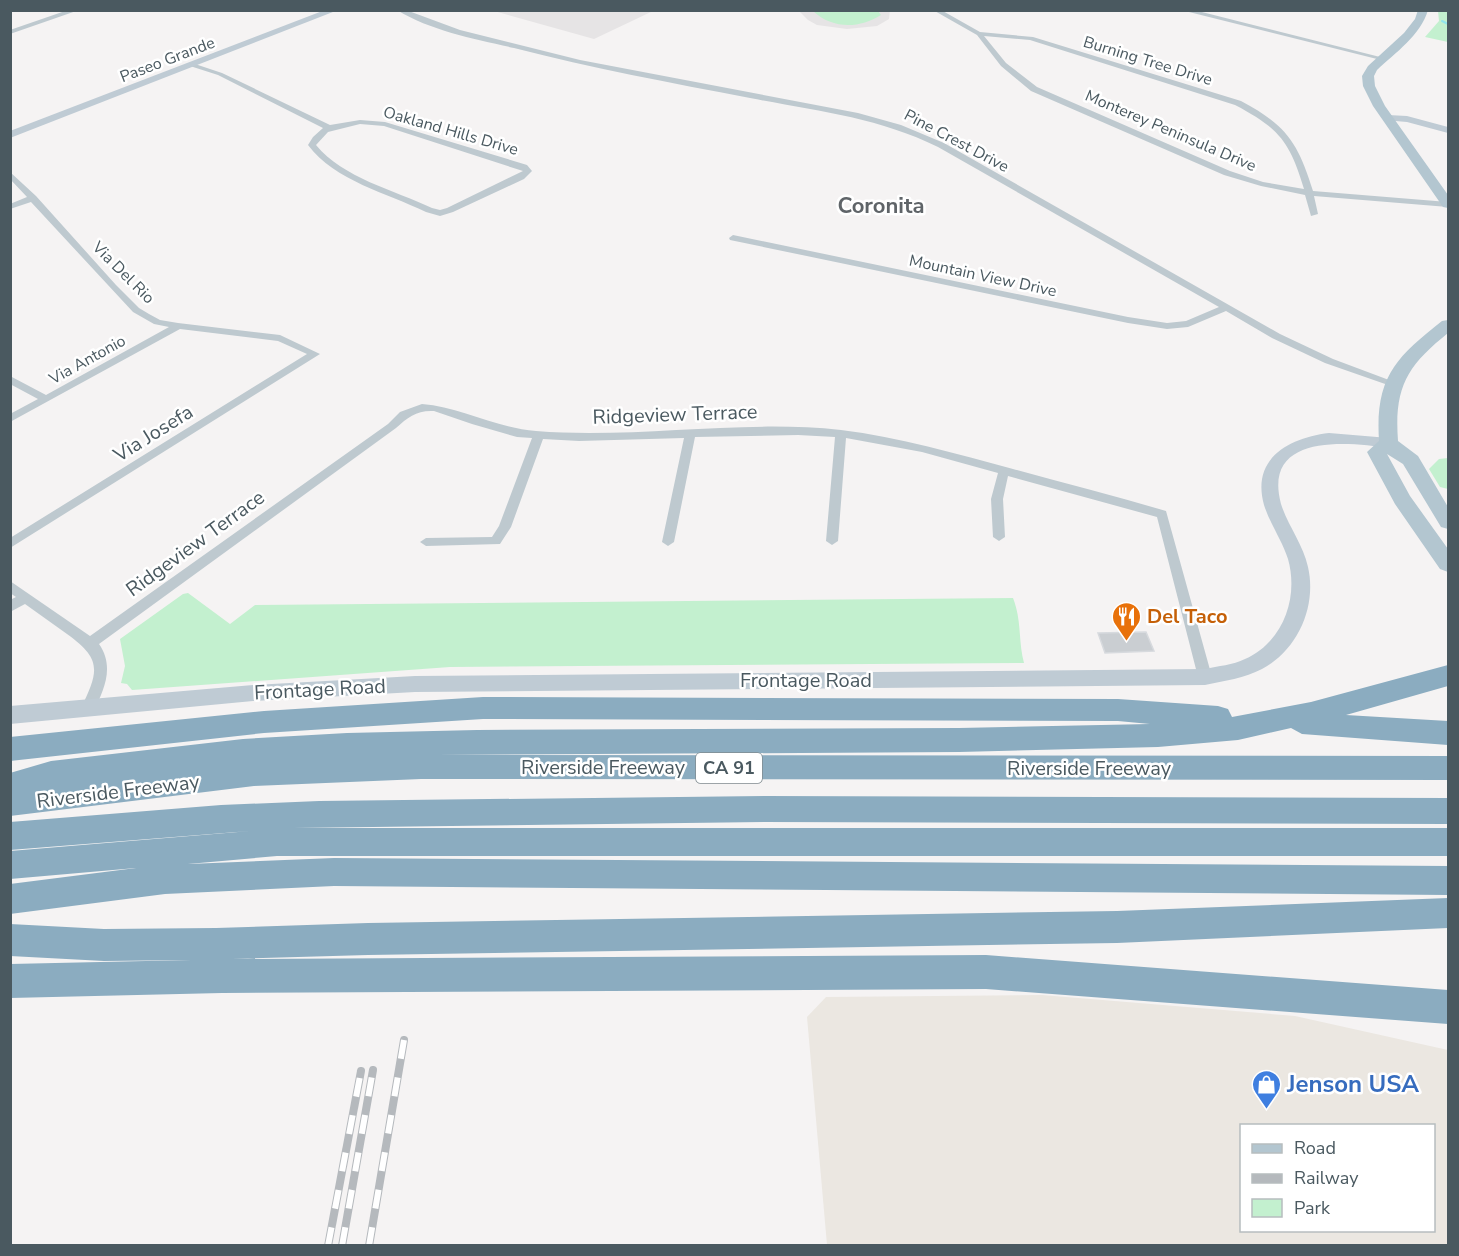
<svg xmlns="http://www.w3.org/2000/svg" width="1459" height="1256" viewBox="0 0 1459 1256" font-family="'Nunito Sans',sans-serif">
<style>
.commercial{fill:#ebe7e1;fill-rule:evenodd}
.education{fill:#e6e4e5}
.green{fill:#c3f0cf}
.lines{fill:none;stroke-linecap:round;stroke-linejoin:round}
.stream{stroke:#91e5ed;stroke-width:2}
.building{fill:#caced2;stroke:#d7dade;stroke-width:1.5}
.street{fill:#bec9cf;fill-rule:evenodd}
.secondary{fill:#bfcbd4;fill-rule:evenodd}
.primary{fill:#b3c6d0;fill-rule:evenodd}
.highway{fill:#8bacc0;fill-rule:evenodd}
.rail-casing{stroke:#b5b9bd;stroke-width:8}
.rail{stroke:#fff;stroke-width:6;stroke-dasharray:19;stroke-linecap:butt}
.labels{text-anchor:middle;stroke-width:5;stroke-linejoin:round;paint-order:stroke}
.far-street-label{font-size:16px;fill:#4a5960;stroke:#fff}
.shield{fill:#fff;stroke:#808b90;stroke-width:1.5}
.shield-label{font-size:18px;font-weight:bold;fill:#4a5960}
.street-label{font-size:20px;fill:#4a5960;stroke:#fff}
.food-label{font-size:20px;font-weight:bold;fill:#c56008;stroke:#fff;text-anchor:start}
.far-district-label{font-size:22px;font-weight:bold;fill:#5f6468;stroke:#fff}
.near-shop-label{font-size:24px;font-weight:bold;fill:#366cbe;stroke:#fff;text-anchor:start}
</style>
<rect width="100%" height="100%" fill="#f5f3f3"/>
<path class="commercial" d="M1042,995L1295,1016L1448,1050V1245H827L807,1017L826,997ZM1242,1126H1434V1230H1242Z"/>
<g class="education">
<path d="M890,10L889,19L877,26L847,29L817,25L808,20L799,11Z"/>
<path d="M494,11L653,10V11L594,39Z"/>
</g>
<g class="green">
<path d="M813,11H878L881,15C859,29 832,29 813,11Z"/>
<path d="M1438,11H1448V42L1425,37L1439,21Z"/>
<path d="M1448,458V489L1440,487L1429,469L1439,459Z"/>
<path d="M188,593L230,624L255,605L1013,598C1022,621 1018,640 1024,663L450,667L132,690L127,684L121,683L125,666L120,639L183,594Z"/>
</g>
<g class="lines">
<path class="stream" d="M1442,21L1448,24"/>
</g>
<path class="building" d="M1146,632L1154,651L1105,653L1098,633Z"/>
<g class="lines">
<g class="street">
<path d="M68,10H79L10,34V30Z"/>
<path d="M397,10H406L460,30L580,60L858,113L901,125L944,143L1280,334L1333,359L1397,383L1392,386L1388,385L1325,363L1272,338L1226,311L1188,327L1167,329L1128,323L730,240L729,238L733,235L1128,317L1167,323L1186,321L1219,307L938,147C877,117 816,111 750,98C671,83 592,68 514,48C475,39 431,31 397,10Z"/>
<path d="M933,10H941L980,32L1033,37L1241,101C1286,125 1298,142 1313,191L1448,202V207L1314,196L1318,214L1311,216L1305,195L1261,186L1224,175L1031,91L1001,66L977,35ZM984,36L1030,40L1235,105C1279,128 1290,142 1304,189L1263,182L1230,171L1037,87L1006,63Z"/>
<path d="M1181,10H1194L1384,58L1381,60Z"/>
<path d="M192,63L222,73L330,125L360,120L385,122L527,165L532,171L524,179L453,212L440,216L426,212C387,193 335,181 308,145L313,137L323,128L218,75L190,66ZM360,124L384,126L523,171L447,208L440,210L432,208C394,190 343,178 316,145L328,132Z"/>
<path d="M10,172L36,196L116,285L139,308L149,314L160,320L178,323L280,335L320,354L10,548V538L307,354L278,341L180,329L10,422V414L38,399L10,384V376L46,395L169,327L154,324L133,312L31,202L10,209V204L27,197L10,179Z"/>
<path d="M422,404C460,407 496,428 536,431C636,439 741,419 841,430C899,437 957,454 1013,469C1064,483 1115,496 1166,511L1212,677L1210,681H1200L1198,677L1157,517L1008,476L1003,499L1005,537L999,541L993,537L991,499L998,473L922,452L846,438L838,541L832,545L826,541L835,437L798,435L695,437L674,542L668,546L662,542L684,438L579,441L543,439L511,527L500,544L426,546L420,542L426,538L492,537L499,526L532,438L517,437L472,424L434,411C417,410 408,417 396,428L99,644C115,667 104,690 93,712L88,714L83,712L81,708C99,671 102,659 67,634C53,624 39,614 25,604L10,612V600L16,597L10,593V581L90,636L388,424L400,412Z"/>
</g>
<g class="secondary">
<path d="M325,10H338L10,138V131Z"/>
<path d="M1388,115L1407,116L1448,127V133L1407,122L1384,120L1383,118Z"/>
<path d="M1329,433L1389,438L1395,439L1397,443L1395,447L1389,448C1347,442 1262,433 1281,504C1288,526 1303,544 1308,567C1317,606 1298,650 1262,669C1245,678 1224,681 1205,685L415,692L253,701L10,724V706L253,685L415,676L1205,669C1218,666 1233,665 1245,659C1283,642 1299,598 1288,559C1282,540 1270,524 1264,505C1251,458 1289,438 1329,433Z"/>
</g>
<g class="primary">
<path d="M1418,10H1428C1421,35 1395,53 1377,70L1374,76L1375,86L1385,106L1448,195V208L1443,207L1373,106L1363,86L1362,76L1368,66L1404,33L1415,19Z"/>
<path d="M1448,320V333C1407,366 1394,387 1398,441L1418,456L1448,507V529L1441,527L1403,464L1387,454L1410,496L1448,549V572L1440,569L1395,504L1367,452L1379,441C1375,378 1395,358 1442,321Z"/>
</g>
<g class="highway">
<path d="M1448,665V686L1346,715L1448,721V745L1302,734L1291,728L1238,740L1158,747L959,752L437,755L1448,756V780L421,779L254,786L10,816V773L51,761L243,739L347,733L477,730L959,728L1150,724L1118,721L483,719L264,733L10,761V737L264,711L483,697L1118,699L1218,706L1228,709L1232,717L1311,702Z"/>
<path d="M764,796L1448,798V824L764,822L294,828H1448V856H277L188,864L334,858L1448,866V895L334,886L165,894L10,914V884L136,868L10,879V851L261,830L10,850V822L221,805L319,801Z"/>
<path d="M1448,898V928L1117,943L368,955L232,959L986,955L1448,990V1024L986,989L222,993L10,998V964L191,960L104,961L10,956V924L104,929L216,928L368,923L1117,911Z"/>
</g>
<defs>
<g id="rail">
<path d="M328,1246L361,1071"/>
<path d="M342,1246L373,1070"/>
<path d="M369,1246L404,1040"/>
</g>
</defs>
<use href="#rail" class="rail-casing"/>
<use href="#rail" class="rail"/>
</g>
<defs>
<symbol id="restaurant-pin" viewBox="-11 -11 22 30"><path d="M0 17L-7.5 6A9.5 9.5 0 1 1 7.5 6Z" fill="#e8710a" stroke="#fff"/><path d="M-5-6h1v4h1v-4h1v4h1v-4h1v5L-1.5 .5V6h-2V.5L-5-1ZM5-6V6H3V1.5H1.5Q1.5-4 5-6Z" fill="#fff"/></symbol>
<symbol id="shop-pin" viewBox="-11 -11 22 30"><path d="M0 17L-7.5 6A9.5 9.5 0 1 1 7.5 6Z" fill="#3f7fe0" stroke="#fff"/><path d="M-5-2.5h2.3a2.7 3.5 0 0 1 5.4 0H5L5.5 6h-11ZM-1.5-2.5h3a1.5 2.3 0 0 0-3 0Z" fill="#fff"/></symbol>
</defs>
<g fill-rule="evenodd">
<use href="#restaurant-pin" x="1110" y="600" width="33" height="45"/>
<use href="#shop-pin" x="1250" y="1068" width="33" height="45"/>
</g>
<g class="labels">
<g class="far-street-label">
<text transform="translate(167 59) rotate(-21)" y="6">Paseo Grande</text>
<text transform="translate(1148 60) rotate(17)" y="6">Burning Tree Drive</text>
<text transform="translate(451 130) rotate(16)" y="6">Oakland Hills Drive</text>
<text transform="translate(1171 130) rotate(23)" y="6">Monterey Peninsula Drive</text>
<text transform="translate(957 140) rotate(28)" y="6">Pine Crest Drive</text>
<text transform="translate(124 272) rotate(45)" y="6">Via Del Rio</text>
<text transform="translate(983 275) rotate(12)" y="6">Mountain View Drive</text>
<text transform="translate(87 359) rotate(-29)" y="6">Via Antonio</text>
</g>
<rect class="shield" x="696" y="753" width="66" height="30" rx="4.5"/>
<g class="shield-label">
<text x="729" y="774">CA 91</text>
</g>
<g class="street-label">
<text transform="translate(675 414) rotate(-2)" y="7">Ridgeview Terrace</text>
<text transform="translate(153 433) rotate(-32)" y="7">Via Josefa</text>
<text transform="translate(195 543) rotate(-36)" y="7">Ridgeview Terrace</text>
<text x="806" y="687">Frontage Road</text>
<text transform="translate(320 689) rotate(-3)" y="7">Frontage Road</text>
<text x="603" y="774">Riverside Freeway</text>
<text x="1089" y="775">Riverside Freeway</text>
<text transform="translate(118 791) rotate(-7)" y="7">Riverside Freeway</text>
</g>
<g class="food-label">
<text x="1147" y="623">Del Taco</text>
</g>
<g class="far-district-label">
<text x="881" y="213">Coronita</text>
</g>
<g class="near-shop-label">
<text x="1287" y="1092">Jenson USA</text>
</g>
</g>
<rect width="1459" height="1256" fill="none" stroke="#4a5960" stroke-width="24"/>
<rect x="1240" y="1124" width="195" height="108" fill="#ffffff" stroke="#b7bdbf" stroke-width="1.5"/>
<rect x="1252" y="1144" width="30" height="9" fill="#b3c6d0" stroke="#b7bdbf" stroke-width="1.5"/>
<text x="1294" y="1154" font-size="18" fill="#4a5960">Road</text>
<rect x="1252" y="1174" width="30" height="9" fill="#b5b9bd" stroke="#b7bdbf" stroke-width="1.5"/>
<text x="1294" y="1184" font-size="18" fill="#4a5960">Railway</text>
<rect x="1252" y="1199" width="30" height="18" fill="#c3f0cf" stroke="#b7bdbf" stroke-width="1.5"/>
<text x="1294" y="1214" font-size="18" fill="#4a5960">Park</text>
</svg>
